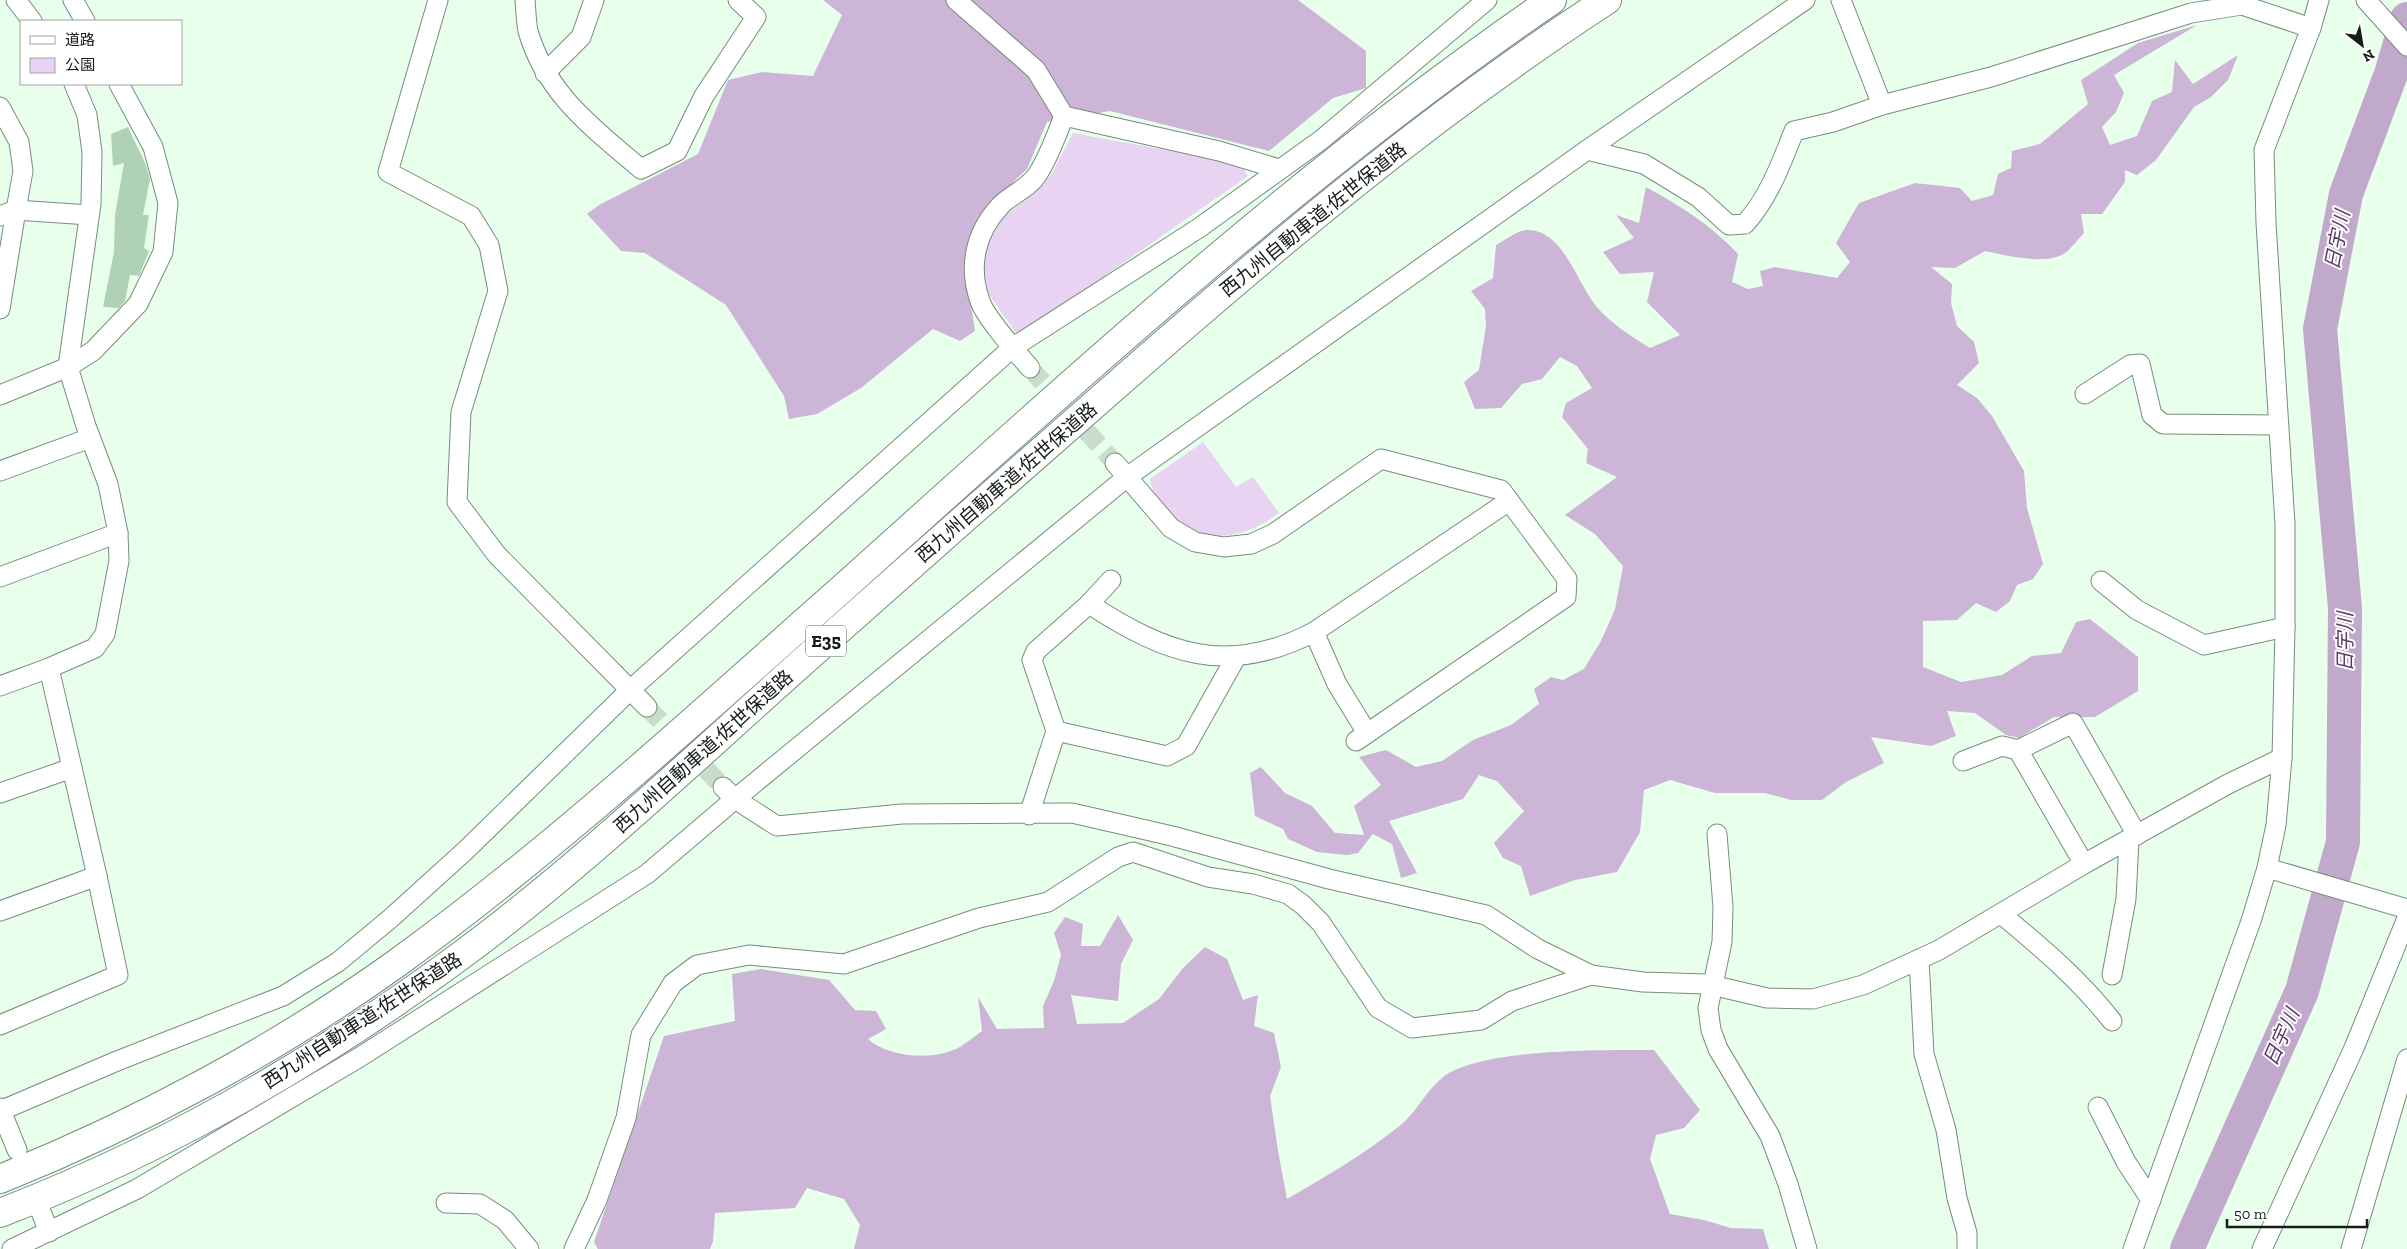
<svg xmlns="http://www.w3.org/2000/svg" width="2407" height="1249" viewBox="0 0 2407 1249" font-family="'Zilla Slab','Noto Sans JP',serif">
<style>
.green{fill:#e8d3f2}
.forest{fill:#ccb5d7}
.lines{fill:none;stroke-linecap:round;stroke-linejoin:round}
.river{stroke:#c0a9cb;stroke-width:34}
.building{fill:#afd2b6}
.minor-tunnel{stroke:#c8ddcc;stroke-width:19;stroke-dasharray:19 9;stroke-linecap:butt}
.minor-casing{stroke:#788d7d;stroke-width:21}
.highway-casing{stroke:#788d7d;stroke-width:30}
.minor{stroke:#fff;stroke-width:19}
.highway{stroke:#fff;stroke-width:28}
.labels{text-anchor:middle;stroke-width:4;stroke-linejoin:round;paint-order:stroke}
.shield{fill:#fff;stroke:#5b615d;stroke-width:1}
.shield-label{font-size:18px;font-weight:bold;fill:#151d17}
.street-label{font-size:19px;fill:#151d17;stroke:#fff}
.water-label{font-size:20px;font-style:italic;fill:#5a3a68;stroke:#fff}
</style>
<rect width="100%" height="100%" fill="#e8ffec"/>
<g class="green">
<path d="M1073,133L1204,157L1242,167L1248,176L1018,336L986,290L980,260L1002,218L1034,193L1051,175Z"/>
<path d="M1203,442L1236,487L1253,477L1279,513C1243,540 1197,548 1166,509C1158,499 1152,492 1150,479Z"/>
</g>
<g class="forest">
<path d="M823,0H1298L1366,51V88L1333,98L1269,151L1110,111L1047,122L1027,169L986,208L965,268L975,331L960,341L933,329L861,388L817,414L789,419L784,396L726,305L645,253L621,251L587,214L599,205L698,154L728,80L762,72L813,76L842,15Z"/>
<path d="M2197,25L2114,75L2124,93L2116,112L2102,127L2110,145L2137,136L2152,101L2172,92L2175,60L2193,84L2238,55L2228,80L2211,97L2194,107L2156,160L2137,175L2125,170V182L2102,214H2081L2084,233C2078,239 2072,248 2065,253C2046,266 2005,255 1985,251L1955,268L1931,267L1952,284L1951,303L1957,326L1974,342L1979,363L1957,385L1977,398L1992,416L2024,471L2027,508L2043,564L2033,579L2017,585L2010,601L1996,612L1976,603L1957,620L1923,621V667L1961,682L2002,675L2032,656L2061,653L2076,622L2090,619L2138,657V691L2095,717H2054L2019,738L2006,735L1975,713L1947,711L1956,736L1931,746L1871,737L1884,763L1846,782L1822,800H1791L1765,793H1715L1670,780L1644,790L1640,832L1617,872L1575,880L1530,896L1521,866L1503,858L1494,843L1524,811L1497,781L1479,775L1463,799L1389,821L1417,873L1401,878L1392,844L1373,834L1358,853L1347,855L1317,852L1288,839L1283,829L1255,816L1250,773L1261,767L1285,793L1312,806L1335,833L1364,835L1354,806L1381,785L1359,757L1386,750L1416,767L1442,761L1473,740L1511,725L1539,704L1534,689L1551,677L1563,680L1584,669L1601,641L1615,609L1623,566L1595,534L1565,515L1617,477L1586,463L1588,449L1562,417L1566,403L1592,388L1577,366L1560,357L1542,379L1522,384L1501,408L1475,409L1464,382L1479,370L1486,326L1485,309L1471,291L1493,278L1496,245C1504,241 1518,230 1527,230C1563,229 1577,283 1596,306C1610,323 1631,336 1650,348L1680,335L1647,302L1654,272L1620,274L1603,252L1634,238L1616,215L1639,223L1646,187C1681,206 1711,225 1738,254L1732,282L1748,289L1763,286L1760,271L1775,267L1837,278L1850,262L1836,243L1859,203L1915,183L1960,188L1972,201L1993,195L1998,174L2011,168L2012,151L2040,144L2088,104L2081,80L2138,43Z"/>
<path d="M1118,915L1133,940L1121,964L1118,1001L1071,995L1077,1024L1123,1023L1159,999L1183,968L1205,947L1227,959L1243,1000L1258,995L1254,1026L1274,1033L1281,1067L1270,1096L1278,1151L1287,1199C1327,1176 1366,1153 1402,1124C1417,1111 1426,1091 1442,1078C1478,1048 1605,1050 1654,1050L1700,1110L1684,1128L1656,1135L1650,1159L1670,1214L1704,1220L1731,1228L1763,1229L1769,1249H854L860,1225L844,1199L807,1188L795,1208L715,1213L713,1241L710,1249H598L594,1242L664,1036L735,1021L732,974L761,969L829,980L855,1010L876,1011L886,1029L868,1039C889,1058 935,1061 960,1047C968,1042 975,1036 982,1031L978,997L997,1029L1044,1028L1043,1006L1054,981L1061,955L1054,933L1065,917L1083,924L1081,946H1100Z"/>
</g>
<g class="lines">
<path class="river" d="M2187,1249L2302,991L2343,842L2345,608L2320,329L2346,194L2391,74L2407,19"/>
</g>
<path class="building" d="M128,127L146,165L150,179L143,215H149L144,248L149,251L139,276L130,275L125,301L119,308L103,307L114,252L115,215L124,163L113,166L111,134Z"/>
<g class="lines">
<g class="minor-tunnel">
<path d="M1030,368L1115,463"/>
<path d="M647,707L723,787"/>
</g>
<defs>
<g id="minor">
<path d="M16,0L32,21"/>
<path d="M73,0L85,21"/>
<path d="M438,0L388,172L471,216L489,245L498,291L461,412L457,502L497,555L647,707"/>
<path d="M525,0C526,10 526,21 528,31C546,94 594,129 641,169L677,151L704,96L756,17L738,0"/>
<path d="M956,0L1036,70L1064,116L1219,151L1279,169"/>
<path d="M1841,0L1882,105"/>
<path d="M2366,0L2407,46"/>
<path d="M545,73L581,37L594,0"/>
<path d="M0,107L19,142L23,171L16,210L0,216"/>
<path d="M1587,150L1644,164L1698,197L1729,225L1745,224C1769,197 1781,164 1794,131L1833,122L1882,105L1991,77L2191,13L2242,5L2311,28"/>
<path d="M0,309L16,210L89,215"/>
<path d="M1030,368C1018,354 985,317 980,301C968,267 975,233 1000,206C1010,195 1029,188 1037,175C1049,157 1056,136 1064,116"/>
<path d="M2085,394L2130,365L2140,364L2152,415L2163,424L2278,425"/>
<path d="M0,395L68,367L93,351L138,304L163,252L168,203L153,147L119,84"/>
<path d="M1115,463L1171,528L1195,542L1224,547L1251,544L1273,534L1381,459L1501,490L1567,579L1566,597L1356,741"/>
<path d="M0,471L90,438"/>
<path d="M0,577L118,533"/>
<path d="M2101,581L2137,610L2204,645L2285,627"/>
<path d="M1089,604C1166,654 1227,677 1314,632L1509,501"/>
<path d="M1314,632L1337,684L1367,733"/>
<path d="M0,686L49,668L95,648L105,634L119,561L118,533L108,484L86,426L68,367L91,204L92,152L87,115L74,84"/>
<path d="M1056,731L1167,756L1186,746L1236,657"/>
<path d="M2018,750L2073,723L2137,835"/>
<path d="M1963,761L2002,746L2018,750L2084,864"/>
<path d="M723,787L735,799L777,826L902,814L1072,813L1172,836L1329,879L1486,915L1538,949L1591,975L1643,982L1707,984L1767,998L1813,999L1863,985L1939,950L2084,864L2228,784L2282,758"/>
<path d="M0,793L72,768"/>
<path d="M1029,815L1056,731L1032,660L1036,651L1089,604L1111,580"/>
<path d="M1717,834L1723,907L1722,942L1708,1008L1711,1030L1718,1049L1770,1136L1788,1184L1807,1249"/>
<path d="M2267,868L2407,909"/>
<path d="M0,911L97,876"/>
<path d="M2001,914C2042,948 2079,979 2112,1021"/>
<path d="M1919,959L1924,1054L1946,1130L1957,1198L1967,1233V1249"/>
<path d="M2112,975L2126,899L2129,840"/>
<path d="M0,1025L118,975L97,876L49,668"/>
<path d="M2098,1107L2126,1162L2151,1200"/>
<path d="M0,1108L17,1150"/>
<path d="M0,1111L117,1061L283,996L338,962L391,918L465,851L630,690L1012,348L1199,228L1321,140L1487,0"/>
<path d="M446,1203L480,1204L505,1220L529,1249"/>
<path d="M41,1212L49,1232"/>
<path d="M12,1249L137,1189L360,1057L647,874L735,799L1127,477L1587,150L1805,0"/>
<path d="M574,1249L597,1200L626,1118L641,1035L673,983L697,965L749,955L844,964L979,918L1048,902L1118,857L1133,852L1208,877L1253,884L1288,894L1303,905L1321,923L1378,1008L1412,1028L1481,1020L1512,1001L1591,975"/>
<path d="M2133,1249L2251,921L2267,868L2276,825L2282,758L2285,627V524L2266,223L2264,150L2311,28L2319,0"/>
<path d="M2262,1249L2354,1048L2407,918"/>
<path d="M2351,1249L2407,1059"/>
</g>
<g id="highway">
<path d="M0,1179C137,1124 276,1050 397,963C548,854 686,727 826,603C1061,393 1292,178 1552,0"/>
<path d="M0,1213C161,1151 313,1064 452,962C578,870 691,761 807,658C908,568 1010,478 1112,389C1270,250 1430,115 1607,0"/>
</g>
</defs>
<use href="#minor" class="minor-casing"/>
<use href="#highway" class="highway-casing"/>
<use href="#minor" class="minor"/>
<use href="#highway" class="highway"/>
</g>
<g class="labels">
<rect class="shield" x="806" y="625.5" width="40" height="31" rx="4"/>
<g class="shield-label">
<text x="826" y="647">E35</text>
</g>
<g class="street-label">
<text transform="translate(1313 219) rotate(-39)" y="7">西九州自動車道;佐世保道路</text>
<text transform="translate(1006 482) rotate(-41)" y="7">西九州自動車道;佐世保道路</text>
<text transform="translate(703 751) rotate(-42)" y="7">西九州自動車道;佐世保道路</text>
<text transform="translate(362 1020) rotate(-33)" y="7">西九州自動車道;佐世保道路</text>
</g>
<g class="water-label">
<text transform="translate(2337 240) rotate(-79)" y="7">日宇川</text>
<text transform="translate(2345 642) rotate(-90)" y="7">日宇川</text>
<text transform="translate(2281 1037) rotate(-66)" y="7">日宇川</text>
</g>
</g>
<rect x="20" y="20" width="162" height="65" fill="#ffffff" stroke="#a1a5a2"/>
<rect x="30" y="36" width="25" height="8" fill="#ffffff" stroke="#a1a5a2"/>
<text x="65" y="45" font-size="15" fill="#151d17">道路</text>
<rect x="30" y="58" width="25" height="15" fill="#e8d3f2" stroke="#a1a5a2"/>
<text x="65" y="70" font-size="15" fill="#151d17">公園</text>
<g transform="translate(2362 45) rotate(149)" stroke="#ffffff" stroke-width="4" paint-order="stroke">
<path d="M0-4L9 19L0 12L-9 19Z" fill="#151d17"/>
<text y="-8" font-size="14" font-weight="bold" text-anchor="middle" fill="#151d17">N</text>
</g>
<path d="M2227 1219v8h140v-8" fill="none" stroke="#151d17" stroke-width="2.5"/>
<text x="2234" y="1219" font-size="15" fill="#151d17" stroke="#ffffff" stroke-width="4" paint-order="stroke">50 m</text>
</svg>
